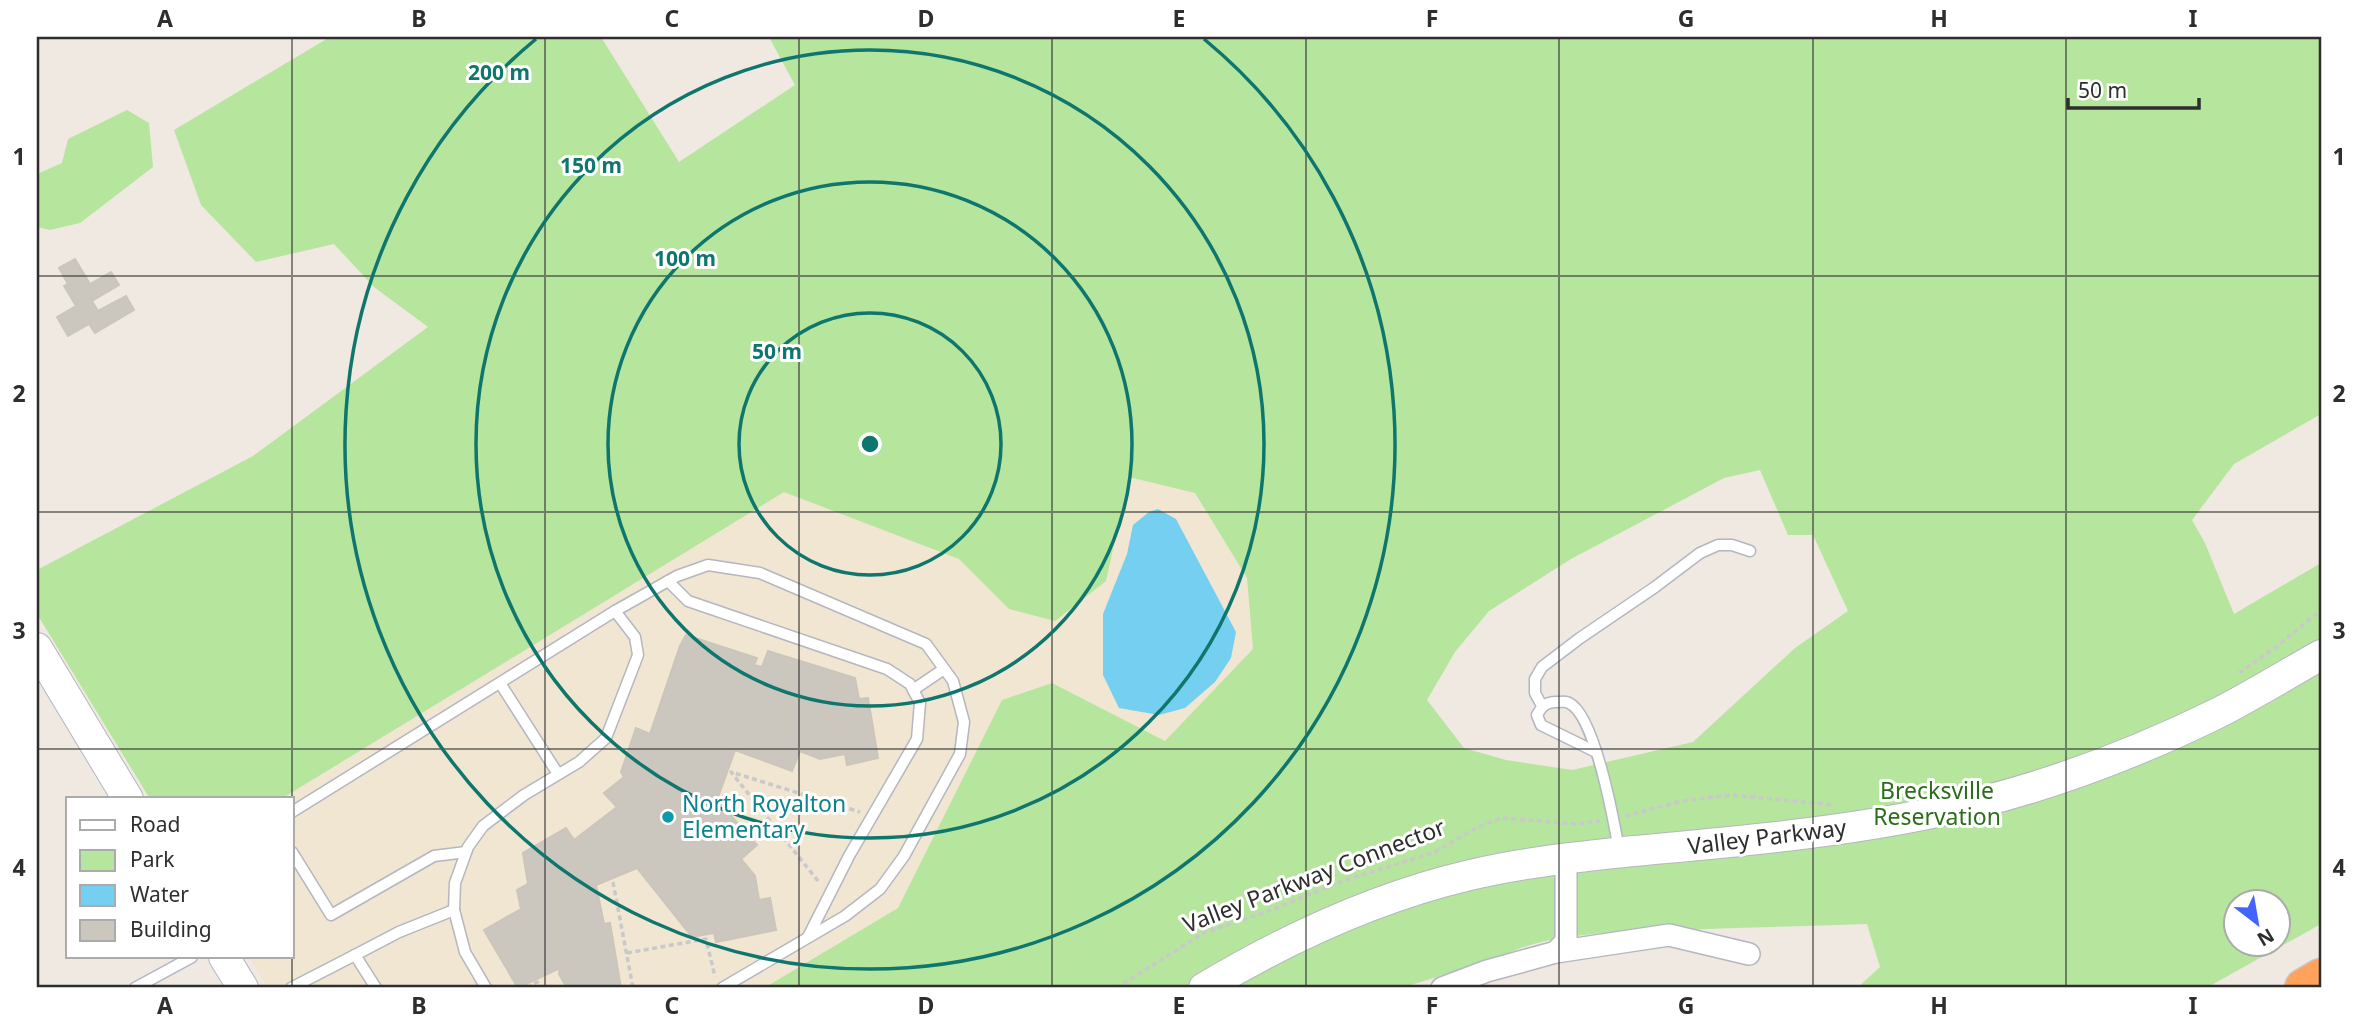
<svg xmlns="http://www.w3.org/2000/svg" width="2358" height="1025" viewBox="0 0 2358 1025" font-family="'Noto Sans',sans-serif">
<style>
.education{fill:#f0e6d1}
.green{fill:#b6e59e;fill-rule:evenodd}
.water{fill:#75cff0}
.building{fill:#cbc7bf;stroke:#cbc5ba;stroke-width:2}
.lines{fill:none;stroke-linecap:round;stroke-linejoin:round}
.lane-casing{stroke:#b4b7c1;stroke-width:13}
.street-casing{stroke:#b4b7c1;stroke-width:24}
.secondary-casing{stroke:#b4b7c1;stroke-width:32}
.highway-casing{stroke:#c9c9c9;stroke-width:41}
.path{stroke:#c9c9c9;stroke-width:3.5;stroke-dasharray:5 3.5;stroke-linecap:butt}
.lane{stroke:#fff;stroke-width:10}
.street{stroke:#fff;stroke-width:21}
.secondary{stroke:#fff;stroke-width:30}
.highway{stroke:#ffa35c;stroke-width:38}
.grid{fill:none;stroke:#2e2e2e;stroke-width:2;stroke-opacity:0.55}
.ring{fill:none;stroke:#0f766e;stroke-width:3.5}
.culture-dot{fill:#0f9aa8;stroke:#fff;stroke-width:2.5}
.labels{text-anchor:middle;stroke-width:6;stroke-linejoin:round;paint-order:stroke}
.park-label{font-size:23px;fill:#2c6e1b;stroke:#fff}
.culture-label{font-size:23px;fill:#0d838f;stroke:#fff;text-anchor:start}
.street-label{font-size:23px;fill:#2e2e2e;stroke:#fff}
.centre{fill:#0f766e;stroke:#fff;stroke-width:3.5}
.ring-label{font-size:21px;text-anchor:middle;font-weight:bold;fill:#0f766e;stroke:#fff;stroke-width:6;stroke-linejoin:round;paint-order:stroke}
.neatline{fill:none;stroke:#2e2e2e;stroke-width:2.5}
.grid-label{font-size:23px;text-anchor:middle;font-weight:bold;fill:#2e2e2e}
</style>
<rect width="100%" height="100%" fill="#efe9e1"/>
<path class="education" d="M1129,477L1194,493L1247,578L1253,649L1165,741L1052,683L1002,700L898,908L764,988H268L249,957H292V799H281L784,491L959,559L1009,609L1106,581Z"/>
<g class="green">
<path d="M330,37H601L679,162L795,85L769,37H2321V414L2234,464L2192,520L2205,543L2234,614L2321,563V924L2206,988H1857L1880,967L1867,924C1813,926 1760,927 1707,929C1655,930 1544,930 1502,957L1401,988H764L898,908L1002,700L1052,683L1165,741L1253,649L1247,578L1195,493L1129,477L1106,581L1055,621L1009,609L959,559L784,492L281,799H150L37,614V570L253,456L428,327L374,287L334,244L256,262L201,205L174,130ZM1760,470L1788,535H1813L1848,611L1795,648L1693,742L1572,770L1506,760L1464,748L1427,700L1455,652L1489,611L1571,559L1724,478ZM2236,902H2278V944H2236Z"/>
<path d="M127,110L149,123L153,167L80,223L50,230L37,227V174L62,163L68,139Z"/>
</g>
<path class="water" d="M1158,509L1176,519L1236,632L1231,658L1215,682L1185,708L1159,715L1119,708L1103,675V614L1127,554L1133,525L1149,512Z"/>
<g class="building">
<path d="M75,259L90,284L111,272L119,285L92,301L98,311L126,296L134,310L95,333L89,324L68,336L57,317L76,306L64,286L68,284L59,268Z"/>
<path d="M686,635L757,658L754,665L762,667L768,651L855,678L859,699L868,698L878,758L847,765L845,754L820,759L800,751L792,771L735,750L717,800L757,845L741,859L755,876L759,900L770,898L776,930L716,942L714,933L692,937L637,868L596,885L604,924L610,923L621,988H567L559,974L560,968L518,988L484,930L521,909L517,890L528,884L523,853L566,828L574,840L617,807L604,793L624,777L621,772L636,728L650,734L680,646Z"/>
</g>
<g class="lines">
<defs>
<g id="lane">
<path d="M668,581L688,601L887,669L910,684L920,703L917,739L849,856L808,937"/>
<path d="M615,611L677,576L708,565L760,573L926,644L953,681L964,722L960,754L904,856L880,889L845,916L722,988"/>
<path d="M500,683L558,774"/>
<path d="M913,690L944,669"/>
<path d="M1542,706L1535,693V679L1542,667L1580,638L1655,587L1700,553L1718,545H1732L1750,551"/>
<path d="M1596,752L1541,725L1537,715C1542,706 1547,701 1558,702C1562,702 1566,701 1569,703C1595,715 1614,822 1619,850"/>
<path d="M292,812L615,611L635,637L638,655L606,738L579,762L524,795L483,826L468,847L455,883L454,910L465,952L486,988"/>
<path d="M292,852L331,915L434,856L466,852"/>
<path d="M355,955L399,932L454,910"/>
<path d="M135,988L192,957"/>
<path d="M291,988L355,955L376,988"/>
</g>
<g id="street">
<path d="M1556,952L1566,941V859"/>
<path d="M1442,988L1487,971L1556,952L1669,935L1749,954"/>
</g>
<g id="secondary">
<path d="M37,648L128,799"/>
<path d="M224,957L243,988"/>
<path d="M1204,988C1286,939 1376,897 1470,875C1524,862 1579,857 1634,851C1730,842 1827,834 1922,815C2027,795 2122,760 2218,713C2253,695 2287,674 2321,655"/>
</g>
<path id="highway" d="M2304,988L2321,978"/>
</defs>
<use href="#lane" class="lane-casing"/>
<use href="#street" class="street-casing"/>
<use href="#secondary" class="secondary-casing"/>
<use href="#highway" class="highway-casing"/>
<g class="path">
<path d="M2239,673L2276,647L2321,610"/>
<path d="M1625,816L1682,801L1730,795L1835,805"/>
<path d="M818,881L731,772L860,812"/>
<path d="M613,882L633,988"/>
<path d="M627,953L706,939L715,977"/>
<path d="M527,988L537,982L541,988"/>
<path d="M1116,988L1204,933L1266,912L1343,881L1435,852L1478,827L1502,818L1576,824L1600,821"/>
</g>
<use href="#lane" class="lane"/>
<use href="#street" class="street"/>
<use href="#secondary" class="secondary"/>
<use href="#highway" class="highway"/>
</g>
<path class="grid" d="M292,37V799M545,37V988M799,37V988M1052,37V988M1306,37V988M1559,37V988M1813,37V988M2066,37V988M37,276H2321M37,512H2321M37,749H2321M292,957V988"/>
<g class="ring">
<circle cx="870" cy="444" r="131"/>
<circle cx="870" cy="444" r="262"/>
<circle cx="870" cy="444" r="394"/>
<path d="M1204 39A525 525 0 1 1 536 39"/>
</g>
<circle class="culture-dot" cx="668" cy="817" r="7"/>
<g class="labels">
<g class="park-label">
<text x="1937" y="799">Brecksville<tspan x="1937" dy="26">Reservation</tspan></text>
</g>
<g class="culture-label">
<text x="682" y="812">North Royalton<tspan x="682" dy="26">Elementary</tspan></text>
</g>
<g class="street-label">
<text transform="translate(1767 837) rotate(-7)" y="8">Valley Parkway</text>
<text transform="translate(1314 876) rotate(-21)" y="8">Valley Parkway Connector</text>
</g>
</g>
<circle cx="870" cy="444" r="10" class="centre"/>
<g class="ring-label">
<text x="499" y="80">200 m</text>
<text x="591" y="173">150 m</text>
<text x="685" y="266">100 m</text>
<text x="777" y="359">50 m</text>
</g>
<rect width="2358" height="1025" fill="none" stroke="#ffffff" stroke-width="77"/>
<rect x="66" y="797" width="228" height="161" fill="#ffffff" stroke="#ababab" stroke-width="2"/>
<rect x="80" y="820" width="35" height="10" fill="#ffffff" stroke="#ababab" stroke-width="2"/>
<text x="130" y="832" font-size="21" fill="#2e2e2e">Road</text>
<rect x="80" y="850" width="35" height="21" fill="#b6e59e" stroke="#ababab" stroke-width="2"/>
<text x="130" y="867" font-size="21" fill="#2e2e2e">Park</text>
<rect x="80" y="885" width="35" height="21" fill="#75cff0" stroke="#ababab" stroke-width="2"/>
<text x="130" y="902" font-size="21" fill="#2e2e2e">Water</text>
<rect x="80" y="920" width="35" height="21" fill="#cbc7bf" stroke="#ababab" stroke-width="2"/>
<text x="130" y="937" font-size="21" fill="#2e2e2e">Building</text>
<g transform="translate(2257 923) rotate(149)"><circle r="33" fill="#ffffff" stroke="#ababab" stroke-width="2"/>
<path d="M0-5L12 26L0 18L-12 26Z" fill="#4264fb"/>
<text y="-10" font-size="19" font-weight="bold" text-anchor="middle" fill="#2e2e2e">N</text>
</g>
<path d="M2068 98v10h131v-10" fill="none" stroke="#2e2e2e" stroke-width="3.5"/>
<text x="2078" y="98" font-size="21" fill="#2e2e2e" stroke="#ffffff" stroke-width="5" paint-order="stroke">50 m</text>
<rect x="38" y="38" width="2282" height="948" class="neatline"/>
<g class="grid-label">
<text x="165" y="27">A</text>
<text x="419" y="27">B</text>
<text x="672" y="27">C</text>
<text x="926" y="27">D</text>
<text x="1179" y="27">E</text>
<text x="1432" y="27">F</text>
<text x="1686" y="27">G</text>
<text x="1939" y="27">H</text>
<text x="2193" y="27">I</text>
<text x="19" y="165">1</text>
<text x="2339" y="165">1</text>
<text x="19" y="402">2</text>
<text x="2339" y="402">2</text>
<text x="19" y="639">3</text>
<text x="2339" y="639">3</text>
<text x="19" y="876">4</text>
<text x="2339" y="876">4</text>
<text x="165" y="1014">A</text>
<text x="419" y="1014">B</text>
<text x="672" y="1014">C</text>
<text x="926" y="1014">D</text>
<text x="1179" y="1014">E</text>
<text x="1432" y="1014">F</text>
<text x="1686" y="1014">G</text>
<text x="1939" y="1014">H</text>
<text x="2193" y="1014">I</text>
</g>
</svg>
